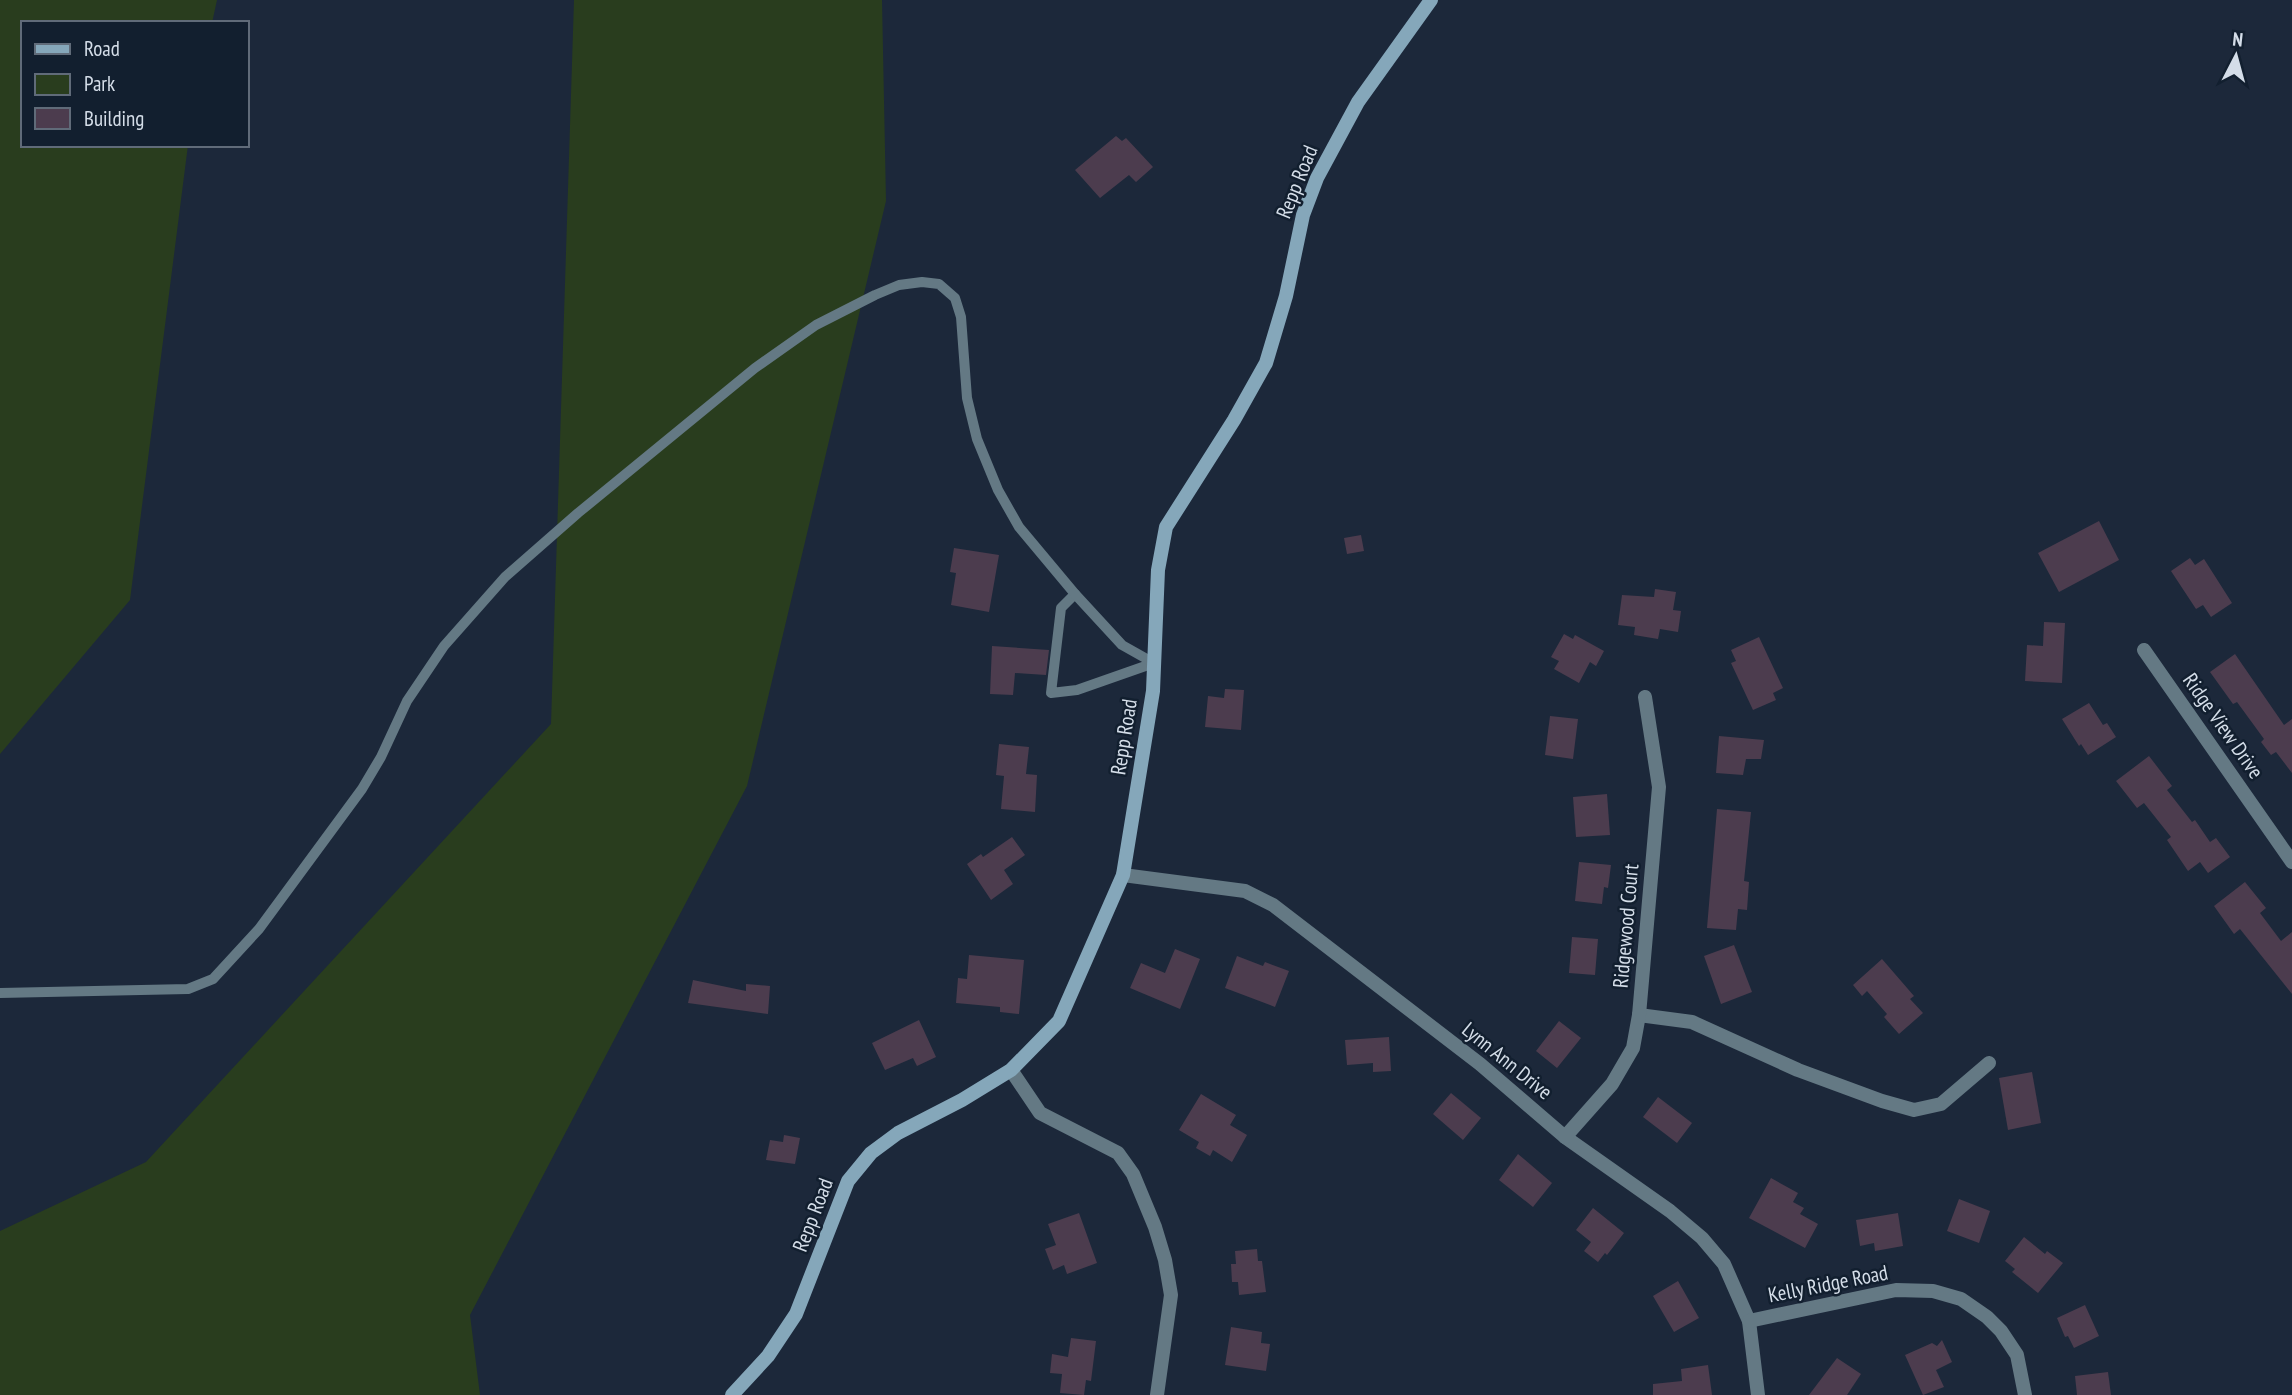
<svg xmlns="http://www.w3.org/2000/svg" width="2292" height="1395" viewBox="0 0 2292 1395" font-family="'PT Sans Narrow',sans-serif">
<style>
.green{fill:#293d1e}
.building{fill:#4c3c4e}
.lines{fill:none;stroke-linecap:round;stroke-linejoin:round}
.lane{stroke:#647984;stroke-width:10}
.street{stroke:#647984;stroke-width:14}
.secondary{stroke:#85a7ba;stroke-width:14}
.labels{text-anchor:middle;stroke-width:5;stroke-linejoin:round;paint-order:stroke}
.street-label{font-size:21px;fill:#d4dde8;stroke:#121f2f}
</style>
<rect width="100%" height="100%" fill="#1c283a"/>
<g class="green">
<path d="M0,0H217L212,23H23V145H188L130,600L0,754Z"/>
<path d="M574,0H882L886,201L747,786L470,1315L480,1395H0V1231L146,1162L551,724Z"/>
</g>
<g class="building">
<path d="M1116,136L1122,141L1126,138L1153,167L1136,182L1129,175L1100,198L1075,170Z"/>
<path d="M2099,521L2119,560L2059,592L2038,553Z"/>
<path d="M1361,535L1364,551L1347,554L1344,538Z"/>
<path d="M954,548L999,555L989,612L951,605L956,573L950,572Z"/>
<path d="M2190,558L2195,565L2204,559L2232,603L2211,617L2203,605L2196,609L2171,571Z"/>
<path d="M1655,589L1676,592L1673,610L1681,611L1678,632L1660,629L1658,639L1634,635L1635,627L1618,625L1622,595L1654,597Z"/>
<path d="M2044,622L2065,623L2062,683L2025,681L2027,645L2043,646Z"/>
<path d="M1564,634L1573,639L1575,635L1604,651L1596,666L1590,662L1579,683L1554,669L1559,661L1551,657Z"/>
<path d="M1759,637L1783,688L1773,693L1776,700L1753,710L1731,663L1736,661L1731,650Z"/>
<path d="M992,646L1049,650L1046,675L1015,673L1013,695L990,694Z"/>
<path d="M2235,654L2284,725L2292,719V773L2276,752L2271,755L2261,742L2264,739L2237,702L2233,704L2210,672Z"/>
<path d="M1225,689L1244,690L1241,730L1205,727L1208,696L1224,698Z"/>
<path d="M2089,703L2103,725L2107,723L2116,737L2088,755L2081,744L2079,746L2062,719Z"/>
<path d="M1550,716L1578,719L1573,759L1545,755Z"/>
<path d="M1719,736L1764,740L1761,759H1746L1743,775L1716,773Z"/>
<path d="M999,744L1029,747L1026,774L1037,775L1035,812L1001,809L1004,776L996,775Z"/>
<path d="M2149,756L2172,786L2167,790L2192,822L2195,820L2210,842L2216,838L2230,857L2208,873L2200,862L2188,871L2167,840L2171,837L2144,803L2137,808L2116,781Z"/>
<path d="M1607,794L1610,835L1576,837L1573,797Z"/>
<path d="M1717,809L1751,812L1744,881L1749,882L1747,910L1738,909L1736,930L1707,928Z"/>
<path d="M1012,837L1025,855L1004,870L1013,884L991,900L967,864L981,854L983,857Z"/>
<path d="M1579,862L1611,865L1608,888L1604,887L1602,904L1575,901Z"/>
<path d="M2245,882L2266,908L2260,913L2281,941L2292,932V994L2240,929L2234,934L2214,906Z"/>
<path d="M1572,937L1598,939L1595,975L1569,973Z"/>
<path d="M1734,945L1752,992L1721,1004L1704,956Z"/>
<path d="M1175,949L1200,959L1180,1009L1130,988L1141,963L1165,973Z"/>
<path d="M969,955L1024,960L1019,1014L1000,1012V1007L956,1003L958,978L967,979Z"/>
<path d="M1237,956L1263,966L1265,962L1289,971L1275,1007L1225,988Z"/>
<path d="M1882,959L1914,996L1910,999L1923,1013L1899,1034L1884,1017L1887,1014L1867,991L1862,996L1853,985Z"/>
<path d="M693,980L746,991V984L770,986L768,1014L688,1003Z"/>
<path d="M919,1020L936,1057L917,1066L913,1058L885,1070L872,1043Z"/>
<path d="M1559,1021L1581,1038L1557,1068L1536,1051Z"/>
<path d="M1389,1037L1391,1071L1373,1072V1063L1347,1065L1345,1040Z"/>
<path d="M2032,1072L2041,1123L2008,1130L1999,1078Z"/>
<path d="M1451,1093L1481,1118L1463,1140L1433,1114Z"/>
<path d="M1201,1094L1236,1115L1230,1125L1247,1135L1232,1162L1213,1150L1210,1156L1196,1148L1199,1142L1179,1130Z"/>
<path d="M1658,1097L1692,1123L1677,1143L1643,1117Z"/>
<path d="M784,1135L800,1138L795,1164L766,1160L770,1140L783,1142Z"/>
<path d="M1518,1154L1552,1183L1533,1207L1499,1180Z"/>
<path d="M1771,1178L1798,1193L1793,1202L1804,1208L1800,1214L1818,1224L1805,1248L1749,1218Z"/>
<path d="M1959,1199L1990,1211L1979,1243L1947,1231Z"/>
<path d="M1593,1208L1624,1233L1607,1255L1605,1253L1598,1262L1584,1251L1591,1242L1576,1230Z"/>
<path d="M1079,1213L1097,1263L1067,1274L1064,1265L1053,1270L1045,1249L1056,1245L1048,1224Z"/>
<path d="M1898,1213L1903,1246L1875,1251L1874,1243L1860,1246L1856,1220Z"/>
<path d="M2024,1237L2045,1254L2047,1251L2063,1263L2038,1293L2012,1272L2015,1269L2005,1261Z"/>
<path d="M1257,1249L1258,1261H1262L1266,1292L1239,1295L1238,1282H1232L1231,1264H1236L1235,1251Z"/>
<path d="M1678,1281L1699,1318L1674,1332L1653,1296Z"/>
<path d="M2085,1305L2099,1336L2074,1348L2068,1336L2065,1337L2057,1318Z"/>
<path d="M1231,1327L1262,1332L1261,1343L1270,1344L1266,1371L1225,1365Z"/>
<path d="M1071,1338L1096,1341L1091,1381L1086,1380L1084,1395L1060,1393L1062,1374L1050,1373L1052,1354L1068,1357Z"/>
<path d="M1942,1340L1952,1362L1936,1370L1944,1387L1923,1395L1905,1355L1932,1343L1937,1346Z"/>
<path d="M1837,1358L1861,1374L1847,1395H1809Z"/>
<path d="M1708,1365L1712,1395H1653V1384L1682,1381L1681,1369Z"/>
<path d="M2108,1372L2111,1395H2077L2075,1376Z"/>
</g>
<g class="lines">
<g class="lane">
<path d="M1075,594L1061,608L1051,693L1077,690L1154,663"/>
<path d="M0,993L188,989L213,979L259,929L362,789L381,757L407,701L444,646L505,577L578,513L755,368L816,325L875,295L899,285L922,282L939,284L955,298L961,317L967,398L977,439L998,490L1019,527L1075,594L1122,645L1154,663"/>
</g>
<g class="street">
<path d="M2144,650L2292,862"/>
<path d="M1123,875L1245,891L1273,905L1480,1064L1565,1137L1670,1211L1702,1238L1724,1264L1749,1321L1758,1395"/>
<path d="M1639,1015L1692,1022L1798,1070L1882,1101L1914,1110L1941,1104L1989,1063"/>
<path d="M1011,1070L1040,1113L1118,1153L1133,1174L1155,1227L1165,1260L1171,1295L1157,1395"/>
<path d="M1565,1137L1612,1084L1633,1048L1639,1015L1659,787L1645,697"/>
<path d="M1749,1321L1896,1290L1933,1291L1961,1299L1987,1317L2001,1331L2017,1355L2025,1395"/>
</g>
<path class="secondary" d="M732,1395L768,1356L796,1314L848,1181L871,1153L898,1133L962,1100L1011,1070L1059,1021L1123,875L1153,691L1158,570L1166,527L1234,420L1266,363L1286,296L1303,215L1317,178L1358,102L1431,0"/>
</g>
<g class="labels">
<g class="street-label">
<text transform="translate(1297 182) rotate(-68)" y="7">Repp Road</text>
<text transform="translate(2223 726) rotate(55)" y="7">Ridge View Drive</text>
<text transform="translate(1124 737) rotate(-81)" y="7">Repp Road</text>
<text transform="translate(1626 926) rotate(-85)" y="7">Ridgewood Court</text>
<text transform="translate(1507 1061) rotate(39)" y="7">Lynn Ann Drive</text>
<text transform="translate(813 1215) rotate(-69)" y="7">Repp Road</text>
<text transform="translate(1828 1284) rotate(-11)" y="7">Kelly Ridge Road</text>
</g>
</g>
<rect x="21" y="21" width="228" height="126" fill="#121f2f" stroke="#606b79" stroke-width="2"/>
<rect x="35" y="44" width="35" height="10" fill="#85a7ba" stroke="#606b79" stroke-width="2"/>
<text x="84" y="56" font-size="21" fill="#d4dde8">Road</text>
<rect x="35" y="74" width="35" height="21" fill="#293d1e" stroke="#606b79" stroke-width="2"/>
<text x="84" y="91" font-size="21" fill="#d4dde8">Park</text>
<rect x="35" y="108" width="35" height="21" fill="#4c3c4e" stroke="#606b79" stroke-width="2"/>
<text x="84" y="126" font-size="21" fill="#d4dde8">Building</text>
<g transform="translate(2236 56) rotate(6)" stroke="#121f2f" stroke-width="5" paint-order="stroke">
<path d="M0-5L12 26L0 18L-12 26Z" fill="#d4dde8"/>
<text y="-10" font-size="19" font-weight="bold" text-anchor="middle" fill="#d4dde8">N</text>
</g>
</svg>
